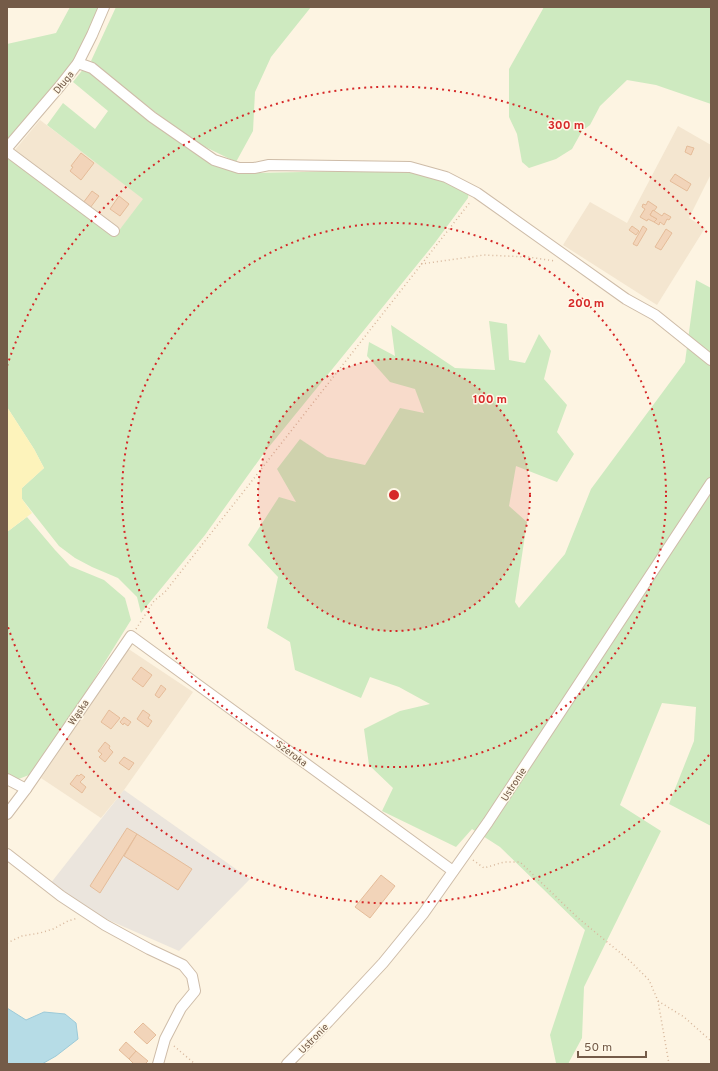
<svg xmlns="http://www.w3.org/2000/svg" width="718" height="1071" viewBox="0 0 718 1071" font-family="Overpass,sans-serif">
<style>
.residential{fill:#f4e6d0}
.industrial{fill:#ebe5dd}
.green{fill:#ceeac0}
.sand{fill:#fdf3bb}
.water{fill:#b6dce6;stroke:#9ccad8}
.building{fill:#f2d4b9;stroke:#e5bc99}
.lines{fill:none;stroke-linecap:round;stroke-linejoin:round}
.street-casing{stroke:#cebca8;stroke-width:12}
.path{stroke:#d7b79c;stroke-width:1.5;stroke-dasharray:1 3;stroke-linecap:butt}
.street{stroke:#fff;stroke-width:10}
.ring{fill:none;stroke:#d62828;stroke-width:2;stroke-dasharray:2 4}
.labels{text-anchor:middle;stroke-width:3;stroke-linejoin:round;paint-order:stroke}
.street-label{font-size:10px;fill:#745b48;stroke:#fff8e8}
.centre{fill:#d62828;stroke:#fff8e8;stroke-width:2}
.ring-label{font-size:12px;text-anchor:middle;font-weight:bold;fill:#d62828;stroke:#fff8e8;stroke-width:3;stroke-linejoin:round;paint-order:stroke}
</style>
<rect width="100%" height="100%" fill="#fdf4e2"/>
<g class="residential">
<path d="M40,120L144,199L114,237L9,157Z"/>
<path d="M678,126L711,145V174L689,218L705,228L657,305L563,245L590,202L627,223Z"/>
<path d="M127,648L193,692L124,790L101,818L41,778Z"/>
</g>
<path class="industrial" d="M124,790L250,879L179,951L88,911L50,884Z"/>
<g class="green">
<path d="M70,7H100L78,56L64,75L7,142V44L56,33Z"/>
<path d="M116,7H311L271,57L255,92L253,131L236,162L189,139L91,61Z"/>
<path d="M544,7H711V104L656,85L627,80L600,106L590,125L582,131L572,149L556,159L529,168L522,162L517,134L509,117V69Z"/>
<path d="M84,68L101,83L152,122L248,173L400,170L433,177L469,190L468,198L434,244L264,453L205,535L141,613L137,597L118,578L92,567L75,558L59,546L22,499V488L44,468L34,449L7,407V159L9,157L114,237L143,199L47,125L63,103L95,129L108,111L73,82Z"/>
<path d="M696,280L711,288V826L669,804L694,741L696,707L662,703L620,805L661,831L584,987L582,1038L568,1064L556,1063L550,1035L585,930L500,847L472,829L456,847L382,811L393,788L369,765L364,729L400,711L430,704L399,687L370,677L361,698L295,670L290,642L267,628L278,577L248,545L279,497L296,502L277,469L300,439L327,457L365,465L400,408L424,413L415,389L390,382L367,356L369,342L395,356L391,325L455,368L495,370L489,321L507,324L509,360L525,363L539,334L551,351L544,379L567,405L557,432L574,454L557,482L516,466L509,506L527,522L515,602L519,608L565,554L591,489L685,362Z"/>
<path d="M27,517L55,550L70,566L104,580L125,598L131,620L65,726L29,775L16,780L7,775V532Z"/>
</g>
<path class="sand" d="M7,407L34,449L44,468L22,488V499L32,513L7,532Z"/>
<path class="water" d="M7,1008L26,1020L44,1012L65,1014L76,1023L78,1039L56,1056L42,1064H7Z"/>
<g class="building">
<path d="M687,146L694,148L691,155L685,152Z"/>
<path d="M81,153L94,163L81,180L70,171L73,167L71,166Z"/>
<path d="M675,174L691,184L687,191L670,181Z"/>
<path d="M92,191L99,196L90,208L83,203Z"/>
<path d="M119,196L129,204L120,216L110,209Z"/>
<path d="M648,201L657,207L654,211L653,210L650,215L657,219L654,222L648,219L647,221L640,217L645,209L642,207L643,204L646,205Z"/>
<path d="M653,210L662,216L664,213L671,217L669,220L667,219L664,225L660,222L659,225L654,222L657,219L650,215Z"/>
<path d="M632,226L639,231L636,235L629,230Z"/>
<path d="M643,226L647,229L637,246L633,244Z"/>
<path d="M666,229L672,233L661,250L655,247Z"/>
<path d="M141,667L152,675L143,687L132,679Z"/>
<path d="M161,685L166,689L159,698L155,695Z"/>
<path d="M109,710L120,718L111,729L101,722Z"/>
<path d="M143,710L150,715L148,718L152,721L148,727L137,719Z"/>
<path d="M124,717L131,722L128,726L124,723L123,725L120,722Z"/>
<path d="M105,742L110,746L109,748L113,752L105,762L99,757L102,754L98,751Z"/>
<path d="M124,757L134,763L129,770L119,763Z"/>
<path d="M81,774L85,777L80,782L86,787L82,793L70,784L77,775L79,776Z"/>
<path d="M127,828L137,834L100,893L90,886Z"/>
<path d="M137,834L192,869L178,890L124,856Z"/>
<path d="M381,875L395,886L370,918L355,907Z"/>
<path d="M143,1023L156,1035L147,1044L134,1032Z"/>
<path d="M126,1042L136,1051L129,1059L119,1050Z"/>
<path d="M136,1051L148,1061L145,1064H134L129,1059Z"/>
</g>
<g class="lines">
<defs>
<g id="street">
<path d="M78,63L92,68L152,117L214,160L239,168H254L269,165L410,167L446,177L477,193L626,299L655,315L711,360"/>
<path d="M7,148L60,86L78,63L92,35L104,7"/>
<path d="M7,151L114,231"/>
<path d="M7,779L26,789"/>
<path d="M7,814L26,789L131,636L453,871"/>
<path d="M7,854L61,896L105,925L149,949L183,965L192,976L195,991L181,1008L165,1039L158,1064"/>
<path d="M287,1064L328,1022L383,963L423,914L488,822L711,483"/>
</g>
</defs>
<use href="#street" class="street-casing"/>
<g class="path">
<path d="M421,264L484,255L528,257L555,261"/>
<path d="M136,629L154,601L165,592L471,201"/>
<path d="M473,860L484,868L504,862H520L578,918L629,960L649,980L658,1001L669,1064"/>
<path d="M7,943L22,936L40,933L53,929L68,921L78,918"/>
<path d="M658,1001L684,1017L711,1041"/>
<path d="M174,1046L195,1064"/>
</g>
<use href="#street" class="street"/>
</g>
<circle cx="394" cy="495" r="136" fill="#d62828" fill-opacity=".12"/>
<g class="ring">
<circle cx="394" cy="495" r="136"/>
<circle cx="394" cy="495" r="272"/>
<path d="M709 755A408 408 0 0 1 7 624M7 366A408 408 0 0 1 709 235"/>
</g>
<g class="labels">
<g class="street-label">
<text transform="translate(63 82) rotate(-51)" y="4">Długa</text>
<text transform="translate(78 712) rotate(-56)" y="4">Wąska</text>
<text transform="translate(292 753) rotate(36)" y="4">Szeroka</text>
<text transform="translate(513 784) rotate(-57)" y="4">Ustronie</text>
<text transform="translate(313 1038) rotate(-46)" y="4">Ustronie</text>
</g>
</g>
<circle cx="394" cy="495" r="6" class="centre"/>
<g class="ring-label">
<text x="566" y="129">300 m</text>
<text x="586" y="307">200 m</text>
<text x="490" y="403">100 m</text>
</g>
<rect width="718" height="1071" fill="none" stroke="#745b48" stroke-width="16"/>
<path d="M578 1051v6h68v-6" fill="none" stroke="#745b48" stroke-width="2"/>
<text x="584" y="1051" font-size="12" fill="#745b48" stroke="#fff8e8" stroke-width="3" paint-order="stroke">50 m</text>
</svg>
